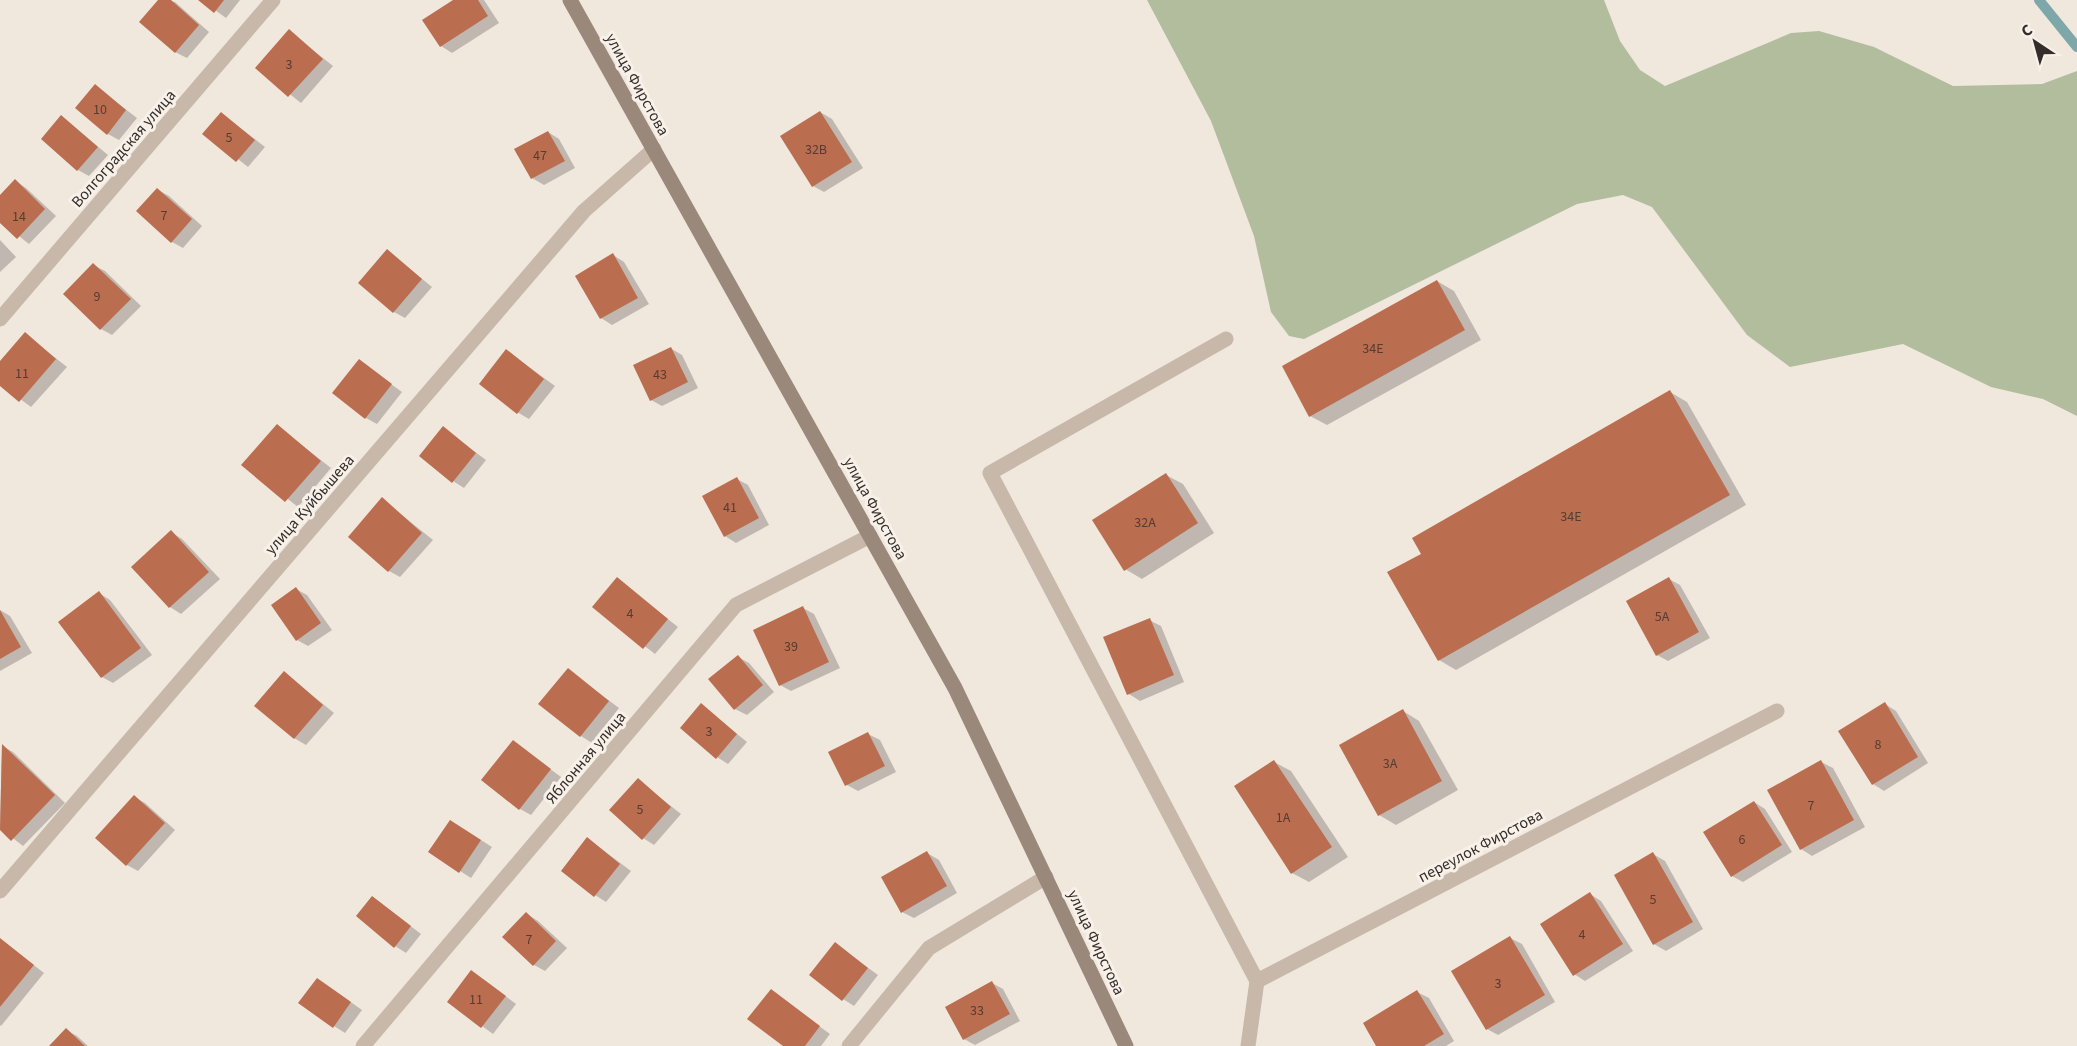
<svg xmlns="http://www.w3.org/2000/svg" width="2077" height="1046" viewBox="0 0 2077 1046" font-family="'Source Sans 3',sans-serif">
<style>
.green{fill:#b2bd9e}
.shadow{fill:#0003}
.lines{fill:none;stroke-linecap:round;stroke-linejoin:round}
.stream{stroke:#7ea7aa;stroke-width:10}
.building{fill:#bb6d50}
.lane{stroke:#c7b8aa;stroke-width:15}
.street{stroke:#c7b8aa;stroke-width:15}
.secondary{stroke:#9a887b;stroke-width:15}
.labels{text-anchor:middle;stroke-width:6;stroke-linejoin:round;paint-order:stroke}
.number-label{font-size:14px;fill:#563d33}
.street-label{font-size:16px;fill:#352d29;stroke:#f8f1e9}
</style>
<rect width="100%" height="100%" fill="#f0e7dd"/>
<path class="green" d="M1147,0H1604L1620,41L1640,70L1665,86L1791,33L1819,31L1874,47L1953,86L2042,84L2077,71V416L2043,399L1991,387L1903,344L1790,367L1747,335L1652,207L1623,195L1577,204L1304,339L1289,336L1271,312L1254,236L1211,121Z"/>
<g class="shadow">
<path d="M160,0L175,2L209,32L187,58L175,52Z"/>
<path d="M201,0H240L226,18Z"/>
<path d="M455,0H484L499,23L452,53L441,46Z"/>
<path d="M289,31L333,66L301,103L257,68Z"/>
<path d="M95,86L137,118L119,140L108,134Z"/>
<path d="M820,112L832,119L863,168L824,192L813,186Z"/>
<path d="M222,114L265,147L248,167L205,133Z"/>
<path d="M62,117L108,155L89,176L78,170Z"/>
<path d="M548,132L559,139L575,168L544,185L532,178Z"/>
<path d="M15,181L26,188L56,216L29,244L0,221V197Z"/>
<path d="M158,190L169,196L202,226L183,248L172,242Z"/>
<path d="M0,240L16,257L0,272Z"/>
<path d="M388,251L432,287L405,318L394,312Z"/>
<path d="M613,255L624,262L649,304L612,325L601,318Z"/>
<path d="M93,265L105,271L141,306L112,335L101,329L65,293Z"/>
<path d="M1437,281L1454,291L1481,340L1327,425L1310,416Z"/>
<path d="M25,334L67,367L31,407L0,384V363Z"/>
<path d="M670,348L682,355L698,388L662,406L651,400Z"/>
<path d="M507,351L555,386L529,419L517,412Z"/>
<path d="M359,361L402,392L377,424L366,418Z"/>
<path d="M1670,392L1687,402L1746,505L1456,670L1439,660L1423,554Z"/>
<path d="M277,426L331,468L298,507L244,465Z"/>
<path d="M443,428L486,460L464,488L453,481Z"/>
<path d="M1166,475L1183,484L1214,533L1142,579L1125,569Z"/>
<path d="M737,479L748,485L769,525L736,543L725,536Z"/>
<path d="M382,499L433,540L400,577L389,571Z"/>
<path d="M171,532L182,539L220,579L181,614L170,607Z"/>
<path d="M617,579L678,627L655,654L594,607Z"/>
<path d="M1669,579L1680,585L1710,638L1668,661L1657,655Z"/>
<path d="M296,589L307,595L332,630L308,646L297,640Z"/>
<path d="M99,593L110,600L152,655L113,683L102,677Z"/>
<path d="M803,608L814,614L840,668L791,691L780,685Z"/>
<path d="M0,610L10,616L32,653L0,671Z"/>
<path d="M1149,620L1161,626L1184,682L1140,701L1129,694Z"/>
<path d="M738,657L749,663L774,692L747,715L735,709Z"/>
<path d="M568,670L619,708L592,743L581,736Z"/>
<path d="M285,673L334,713L306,745L294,738Z"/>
<path d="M1885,704L1896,711L1928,763L1884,791L1873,784Z"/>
<path d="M701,705L747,742L728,764L717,757Z"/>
<path d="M1403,711L1419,721L1458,790L1396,825L1379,815Z"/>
<path d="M868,734L880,740L896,772L858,791L847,785Z"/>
<path d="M514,742L561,777L531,815L520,809Z"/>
<path d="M2,746L13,752L65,803L23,846L0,828Z"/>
<path d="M1274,762L1291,771L1348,857L1309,882L1292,873Z"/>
<path d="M1821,762L1833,768L1865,827L1812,856L1801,849Z"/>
<path d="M638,780L681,814L654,845L643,838Z"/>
<path d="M134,797L145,803L175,830L138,871L127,865Z"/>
<path d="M1754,802L1765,809L1792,852L1743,882L1732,876Z"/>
<path d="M462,828L492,847L471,878L460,871Z"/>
<path d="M588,839L631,871L606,902L595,895Z"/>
<path d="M927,853L939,860L957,893L914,918L902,912Z"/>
<path d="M1653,854L1665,861L1703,929L1666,951L1654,944Z"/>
<path d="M1590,894L1601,901L1633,951L1585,981L1574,974Z"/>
<path d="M373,897L421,934L406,953L395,946Z"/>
<path d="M527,914L538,921L567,948L545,971L534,965Z"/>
<path d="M1510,938L1522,944L1555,1002L1498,1035L1487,1029Z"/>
<path d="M0,939L44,973L1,1026L0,1025Z"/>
<path d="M835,944L878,975L854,1006L843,999Z"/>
<path d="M483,979L516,1004L493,1034L449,1002Z"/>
<path d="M992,983L1003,989L1020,1021L975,1045L964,1039Z"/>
<path d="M328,986L362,1010L345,1033L334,1026Z"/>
<path d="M771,991L830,1034L821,1046H785Z"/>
<path d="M1417,992L1429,998L1454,1041L1446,1046H1378Z"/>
<path d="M66,1030L77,1036L88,1046H51Z"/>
</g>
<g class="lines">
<path class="stream" d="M2039,0L2077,47"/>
</g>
<g class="building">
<path d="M158,0H171L199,25L175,53L139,22Z"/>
<path d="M198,0H224L214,13Z"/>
<path d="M453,0H478L488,16L440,47L422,20Z"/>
<path d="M289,29L323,59L288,97L255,68Z"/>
<path d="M95,84L126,110L107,135L75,108Z"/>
<path d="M820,111L852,162L812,187L780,136Z"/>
<path d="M221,112L255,140L236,162L202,134Z"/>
<path d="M61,115L98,147L77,171L41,139Z"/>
<path d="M548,131L565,161L531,179L514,149Z"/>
<path d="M15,179L45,209L17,239L0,223V195Z"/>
<path d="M157,188L192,219L171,243L136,211Z"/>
<path d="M387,249L422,279L393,313L358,283Z"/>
<path d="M613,253L638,298L600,319L575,276Z"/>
<path d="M93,263L131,299L100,330L63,294Z"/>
<path d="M1437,280L1465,330L1309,417L1282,366Z"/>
<path d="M25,332L56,359L19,402L0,386V361Z"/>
<path d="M671,347L688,382L650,401L633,365Z"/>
<path d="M506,349L544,379L517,414L479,384Z"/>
<path d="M359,359L392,384L365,419L332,393Z"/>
<path d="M1670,390L1730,495L1438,661L1387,572L1421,554L1412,538Z"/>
<path d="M277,424L321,461L285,502L241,465Z"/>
<path d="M443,426L476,453L452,483L419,456Z"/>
<path d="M1166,473L1198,523L1124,571L1092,520Z"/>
<path d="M737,477L759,518L724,537L702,496Z"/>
<path d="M382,497L422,533L388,572L348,537Z"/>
<path d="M171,530L209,572L169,608L131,567Z"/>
<path d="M617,577L668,619L643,649L592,607Z"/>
<path d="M1669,577L1699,632L1656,656L1626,601Z"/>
<path d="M296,587L321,623L296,641L271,605Z"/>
<path d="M99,591L141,648L101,678L58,622Z"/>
<path d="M803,606L829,662L779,686L753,630Z"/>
<path d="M0,610L21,647L0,659Z"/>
<path d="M1150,618L1174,675L1127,695L1103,637Z"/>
<path d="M738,655L763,685L734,710L708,679Z"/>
<path d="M568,668L609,701L580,737L538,704Z"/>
<path d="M284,671L323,705L294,739L254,706Z"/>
<path d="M1885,702L1918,757L1872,785L1838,731Z"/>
<path d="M701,703L737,734L716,759L680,728Z"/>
<path d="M1403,709L1442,781L1378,816L1339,745Z"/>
<path d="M868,732L885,766L845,786L828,752Z"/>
<path d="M513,740L551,769L519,810L481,780Z"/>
<path d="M2,744L55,795L11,841L0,830Z"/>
<path d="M1274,760L1332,847L1291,874L1234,786Z"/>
<path d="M1821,760L1854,820L1800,850L1767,790Z"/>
<path d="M638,778L671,807L642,840L609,810Z"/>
<path d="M134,795L165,823L126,866L95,838Z"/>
<path d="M1754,801L1782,845L1731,877L1703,832Z"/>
<path d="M450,820L481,840L459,873L428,852Z"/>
<path d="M587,837L620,864L594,897L561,871Z"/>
<path d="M927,851L947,886L901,913L881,877Z"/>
<path d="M1653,852L1693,922L1653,945L1614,875Z"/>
<path d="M1590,892L1623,944L1573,976L1540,924Z"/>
<path d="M372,896L411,926L394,948L356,916Z"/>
<path d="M526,912L556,941L533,966L502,937Z"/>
<path d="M1510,936L1545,995L1486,1030L1451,971Z"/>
<path d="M0,938L34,965L0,1007Z"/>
<path d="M835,942L868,968L842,1001L809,975Z"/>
<path d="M471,970L506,996L481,1028L447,1002Z"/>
<path d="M317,978L351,1002L333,1028L298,1003Z"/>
<path d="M992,981L1010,1014L963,1040L945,1007Z"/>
<path d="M771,989L820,1026L805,1046H783L747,1019Z"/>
<path d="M1417,990L1444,1034L1424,1046H1376L1363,1023Z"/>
<path d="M66,1028L85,1046H49Z"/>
</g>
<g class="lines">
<path class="lane" d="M1226,339L990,473L1257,981"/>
<g class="street">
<path d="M0,319L273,0"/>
<path d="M0,891L584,211L654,149"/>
<path d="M363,1046L736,605L870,536"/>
<path d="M849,1046L929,948L1046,877"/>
<path d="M1248,1046L1257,981L1777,711"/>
</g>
<path class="secondary" d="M570,0L955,688L1126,1046"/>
</g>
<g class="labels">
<g class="number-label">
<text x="289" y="69">3</text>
<text x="100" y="114">10</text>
<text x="229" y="142">5</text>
<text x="816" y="154">32В</text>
<text x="540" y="160">47</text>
<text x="164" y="220">7</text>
<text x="19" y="221">14</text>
<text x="97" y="301">9</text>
<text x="1373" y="353">34Е</text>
<text x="22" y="378">11</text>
<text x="660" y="379">43</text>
<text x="730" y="512">41</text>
<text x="1571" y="521">34Е</text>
<text x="1145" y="527">32А</text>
<text x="630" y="618">4</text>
<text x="1662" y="621">5А</text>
<text x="791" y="651">39</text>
<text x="709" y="736">3</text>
<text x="1878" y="749">8</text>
<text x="1390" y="768">3А</text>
<text x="1811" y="810">7</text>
<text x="640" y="814">5</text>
<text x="1283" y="822">1А</text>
<text x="1742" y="844">6</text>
<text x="1653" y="904">5</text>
<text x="1582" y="939">4</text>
<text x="529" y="944">7</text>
<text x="1498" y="988">3</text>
<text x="476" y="1004">11</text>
<text x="977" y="1015">33</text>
</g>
<g class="street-label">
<text transform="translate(638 84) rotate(61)" y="6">улица Фирстова</text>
<text transform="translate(123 148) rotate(-49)" y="6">Волгоградская улица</text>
<text transform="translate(309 504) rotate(-49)" y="6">улица Куйбышева</text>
<text transform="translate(876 508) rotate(61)" y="6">улица Фирстова</text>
<text transform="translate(585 757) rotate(-50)" y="6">Яблонная улица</text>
<text transform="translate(1480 845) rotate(-28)" y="6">переулок Фирстова</text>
<text transform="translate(1097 942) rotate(65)" y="6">улица Фирстова</text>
</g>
</g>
<g transform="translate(2035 42) rotate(324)" stroke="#f8f1e9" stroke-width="4.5" paint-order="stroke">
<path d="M0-4.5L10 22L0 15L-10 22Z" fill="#352d29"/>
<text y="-9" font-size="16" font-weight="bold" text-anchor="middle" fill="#352d29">С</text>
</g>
</svg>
